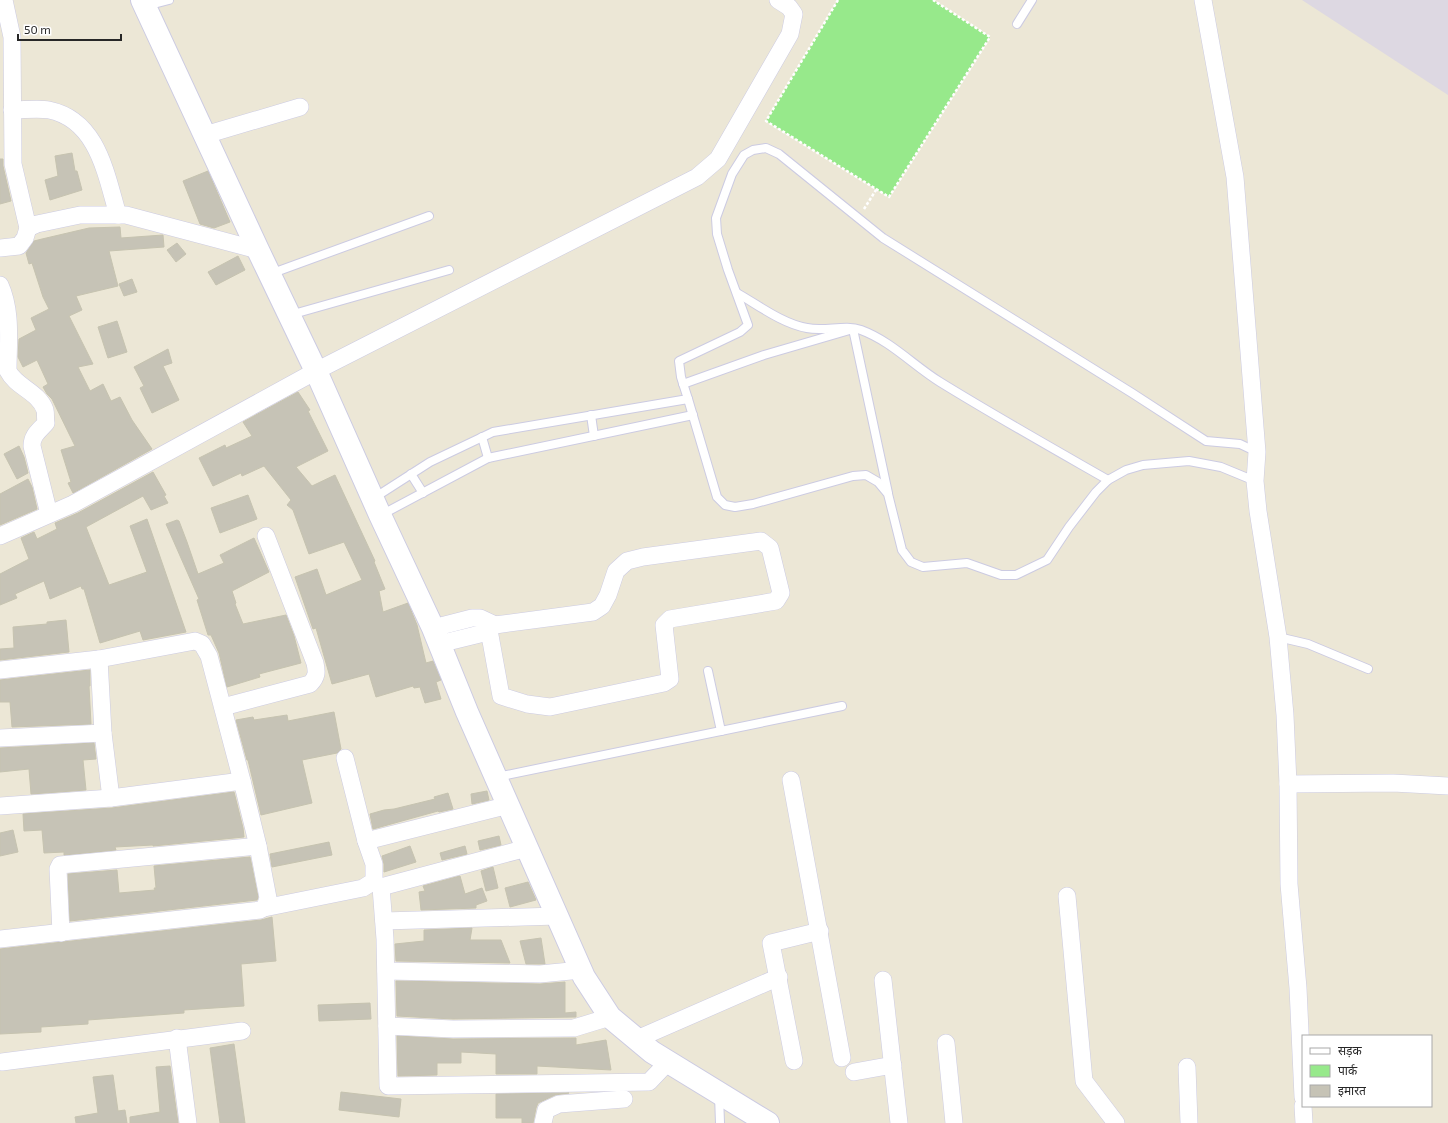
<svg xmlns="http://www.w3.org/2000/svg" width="1448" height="1123" viewBox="0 0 1448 1123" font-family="'Exo 2','Noto Sans Devanagari',sans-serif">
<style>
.industrial{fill:#ddd8e2}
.green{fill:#97e98b}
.building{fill:#c6c3b6;stroke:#c6c3b0}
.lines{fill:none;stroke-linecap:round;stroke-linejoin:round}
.lane-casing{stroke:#cccbe2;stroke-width:10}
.street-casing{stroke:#cccbe2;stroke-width:18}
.secondary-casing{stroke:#cccbe2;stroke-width:24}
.path{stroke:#fff;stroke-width:2.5;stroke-dasharray:3 2;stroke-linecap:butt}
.lane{stroke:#fff;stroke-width:8}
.street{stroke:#fff;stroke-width:17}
.secondary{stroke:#fff;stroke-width:22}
</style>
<rect width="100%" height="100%" fill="#ece7d6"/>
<path class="industrial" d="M1302,0H1448V95Z"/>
<path class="green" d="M838,0H933L990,37L889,197L766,121Z"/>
<g class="building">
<path d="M72,153L75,171H77L82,190L50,200L45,180L58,176L55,156Z"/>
<path d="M0,159H3V166L11,201L0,204Z"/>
<path d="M208,171L230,222L214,228L200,224L183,181Z"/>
<path d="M120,227L121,238L163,235L164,247L109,251L118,286L76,296L82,310L69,316L93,364L78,367L90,391L103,384L111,401L120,397L132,420L152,449L73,493L68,483L71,482L61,450L75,446L52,399L47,394L43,387L48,384L37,360L23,367L18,357L19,339L36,330L31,318L49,309L43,297L32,263L29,264L26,253L34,241L42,239L89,228Z"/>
<path d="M177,243L186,254L176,262L167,250Z"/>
<path d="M238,256L245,270L216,285L208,272Z"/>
<path d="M132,279L137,292L124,296L119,284Z"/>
<path d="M117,321L127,352L108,358L98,327Z"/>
<path d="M168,349L172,363L163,366L179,400L152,413L140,388L144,386L134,367Z"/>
<path d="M298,392L310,410L308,411L328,451L296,467L312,486L335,475L375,561L374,562L385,589L379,591L383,612L408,603L417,625L426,663L433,661L441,680L436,682L441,699L425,703L420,687L414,688L413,686L376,697L369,674L332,684L316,628L313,629L295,577L317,569L326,595L362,580L344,542L309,554L293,510L287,505L291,500L264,466L242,476L241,473L213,486L199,458L225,445L226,448L252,436L243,422Z"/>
<path d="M19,446L24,457L28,473L17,479L4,454Z"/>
<path d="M153,472L166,495L164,496L168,503L151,510L143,496L86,527L109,585L147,572L130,526L147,519L186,632L143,640L140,631L100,643L84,589H82L81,586L50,599L44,581L15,594L17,598L0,605V574L29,559L21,538L34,532L37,539L57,529L55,523L78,513Z"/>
<path d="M28,479L32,487L37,509L0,525V494Z"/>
<path d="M248,495L257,519L220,533L211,508Z"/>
<path d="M177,520L179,521L187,542L198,574L224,563L220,555L254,538L269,572L232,591L236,603L235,604L243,624L286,615L294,636L301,663L259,674L260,677L227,687L219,653L211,635H208L197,600L199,599L166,524Z"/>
<path d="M66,620L69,652L0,660V649L14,648L13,627L47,624V622Z"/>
<path d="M90,670V686H89L91,724L12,727L10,702H0V680Z"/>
<path d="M334,712L341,749L337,753L302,760L312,803L261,815L248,760H247L236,720L253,717L254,720L287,715L288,721Z"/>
<path d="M94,743L96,759L83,760L86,790L31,794L29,769L0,772V748Z"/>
<path d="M487,791L489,800L472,804L471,794Z"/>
<path d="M234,792L243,828L244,837L153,846V845L115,847L116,850L64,855V852L44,853L42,830L24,831L23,814L112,808Z"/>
<path d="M448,793L453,809L439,812L438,811L373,829L370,814L384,810L394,809L435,799L434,797Z"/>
<path d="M13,830L18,852L0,856V833Z"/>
<path d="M499,836L501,845L480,850L478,841Z"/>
<path d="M329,842L332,855L272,867L270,854Z"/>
<path d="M410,846L416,862L384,872V864L382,856Z"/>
<path d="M465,846L467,854L442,860L440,853Z"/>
<path d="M250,857L258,897L257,900L70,921L68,874L117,870L119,893L155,890L154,888H156L154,866Z"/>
<path d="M493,867L498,888L486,891L481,871Z"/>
<path d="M460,876L465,894L482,888L487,901L476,905V908L421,910L419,892L425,891L423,886Z"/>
<path d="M528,882L536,900L510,907L505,888Z"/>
<path d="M272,917L276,961L241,964L244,1006L184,1010V1013L88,1020V1024L41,1027V1032L0,1034V949L261,920Z"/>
<path d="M472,928L470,940H501L510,963L396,961L395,944L424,941V930Z"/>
<path d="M541,938L545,964H526L520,941Z"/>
<path d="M396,981L540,984L565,982V1013L576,1012V1017L453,1019L397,1016Z"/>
<path d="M370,1003L371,1019L319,1021L318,1005Z"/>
<path d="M397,1036L453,1039L576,1038V1045L606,1040L611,1070L537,1066V1074H496V1054L461,1052V1063H437V1075L398,1076Z"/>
<path d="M234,1044L245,1123H220L210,1048Z"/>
<path d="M170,1066L178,1123H130V1117L160,1112L156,1067Z"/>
<path d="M113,1075L118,1111L125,1110L127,1123H76L75,1117L98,1113L93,1077Z"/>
<path d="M341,1092L401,1099L399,1117L339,1110Z"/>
<path d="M569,1093L555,1095L538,1103L536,1108L533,1123H522V1118H496V1094Z"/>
</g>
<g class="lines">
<defs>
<g id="lane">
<path d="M146,6L169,0"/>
<path d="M1017,24L1032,0"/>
<path d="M270,274L429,216"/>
<path d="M737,293C758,305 783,324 807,328C825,332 845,324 861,330C891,341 914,366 940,382C995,416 1052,448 1108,480"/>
<path d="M290,315L449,270"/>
<path d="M683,384L764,355L853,329L888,493"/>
<path d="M688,399L717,497L725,505L735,507L753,504L853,476L866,475L878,482L888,494L902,550L911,562L923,567L967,563L1001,575H1016L1047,560L1069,527L1096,492L1108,480L1126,470L1143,465L1189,461L1221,467L1255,481"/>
<path d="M591,415L594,436"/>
<path d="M482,437L488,458"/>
<path d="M411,474L423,493"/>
<path d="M374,498L430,462L493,432L688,399L681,377L679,361L740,332L748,325L728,270L717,234L716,218L732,174L744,155L753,150L766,148L779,154L883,238L1132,393L1206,441L1240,444L1257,452"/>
<path d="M381,515L488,458L693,415"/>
<path d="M1278,637L1308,644L1368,669"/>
<path d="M708,671L721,731"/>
<path d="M497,777L842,706"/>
<path d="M719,1095L720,1123"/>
</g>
<g id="street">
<path d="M1203,0L1235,177L1257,452L1255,481L1258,511L1278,637L1285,715L1288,784L1289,884L1298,988L1303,1097"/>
<path d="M12,110C24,110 38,108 49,110C98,120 106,175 118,215"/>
<path d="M205,135L300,107"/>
<path d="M28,228L37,224L80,215H126L258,250"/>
<path d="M0,248L19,246L25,238L28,228L13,164L12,37L4,0"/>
<path d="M0,285C12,311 8,343 8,371C16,387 39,392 45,410C46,414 45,419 46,423C39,431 32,435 32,446L49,514"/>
<path d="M0,536L73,504L316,371L697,177L718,159L790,34L794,14L789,7L778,0"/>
<path d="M433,628L472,618H480L495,625"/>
<path d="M439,644L484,633L495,625L593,612L602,606L608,595L616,571L627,561L643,557L761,541L770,548L781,593L776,601L670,619L664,625L670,679L664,683L550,707L527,704L501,696L489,630"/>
<path d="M99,659L103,733L111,798"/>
<path d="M0,670L99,659L195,641L202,644L209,656L242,781L111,798L0,806"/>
<path d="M223,707L310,684C317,677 317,672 315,663L266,536"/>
<path d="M0,738L103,733"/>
<path d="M791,780L842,1058"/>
<path d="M1288,784L1393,783L1448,786"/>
<path d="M366,841L509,805"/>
<path d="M527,848L381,887L385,939L388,1086L649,1082L668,1062"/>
<path d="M1067,896L1084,1081L1116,1123"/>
<path d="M264,908L363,888L374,881V864L366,841L345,758"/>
<path d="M384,921L557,916"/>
<path d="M61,933L58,869L60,865L258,846"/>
<path d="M0,939L260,910L265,907L268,898L258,846L242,781"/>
<path d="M386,971L540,974L581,970"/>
<path d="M883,980L899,1123"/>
<path d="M387,1026L453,1029L574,1028L610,1017"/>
<path d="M177,1038L188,1123"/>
<path d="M637,1039L779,977"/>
<path d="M946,1043L954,1123"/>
<path d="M794,1061L771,943L820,931"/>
<path d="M2,1062L242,1031"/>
<path d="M1187,1067L1189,1123"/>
<path d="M854,1072L893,1065"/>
<path d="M1303,1106L1304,1123"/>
<path d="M543,1123L546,1110L559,1104L624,1099"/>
</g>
<path id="secondary" d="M142,0L258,250L316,371L380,515L433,628L467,712L584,977L610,1017L652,1052L768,1123"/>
</defs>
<use href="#lane" class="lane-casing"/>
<use href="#street" class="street-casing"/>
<use href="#secondary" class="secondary-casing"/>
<g class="path">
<path d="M838,0L766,121L889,197L990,37L933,0"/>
<path d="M864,209L876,190"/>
</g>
<use href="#lane" class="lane"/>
<use href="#street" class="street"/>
<use href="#secondary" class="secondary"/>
</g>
<rect x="1302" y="1035" width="130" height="72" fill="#ffffff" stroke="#a9a9a9"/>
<rect x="1310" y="1048" width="20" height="6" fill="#ffffff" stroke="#a9a9a9"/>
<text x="1338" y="1055" font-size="12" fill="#272727">सड़क</text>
<rect x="1310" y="1065" width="20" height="12" fill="#97e98b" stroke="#a9a9a9"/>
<text x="1338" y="1075" font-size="12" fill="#272727">पार्क</text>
<rect x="1310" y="1085" width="20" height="12" fill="#c6c3b6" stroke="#a9a9a9"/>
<text x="1338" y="1095" font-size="12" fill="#272727">इमारत</text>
<path d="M18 34v6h103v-6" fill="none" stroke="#272727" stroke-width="2"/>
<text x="24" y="34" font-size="12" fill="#272727" stroke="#ffffff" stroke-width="3" paint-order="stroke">50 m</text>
</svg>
